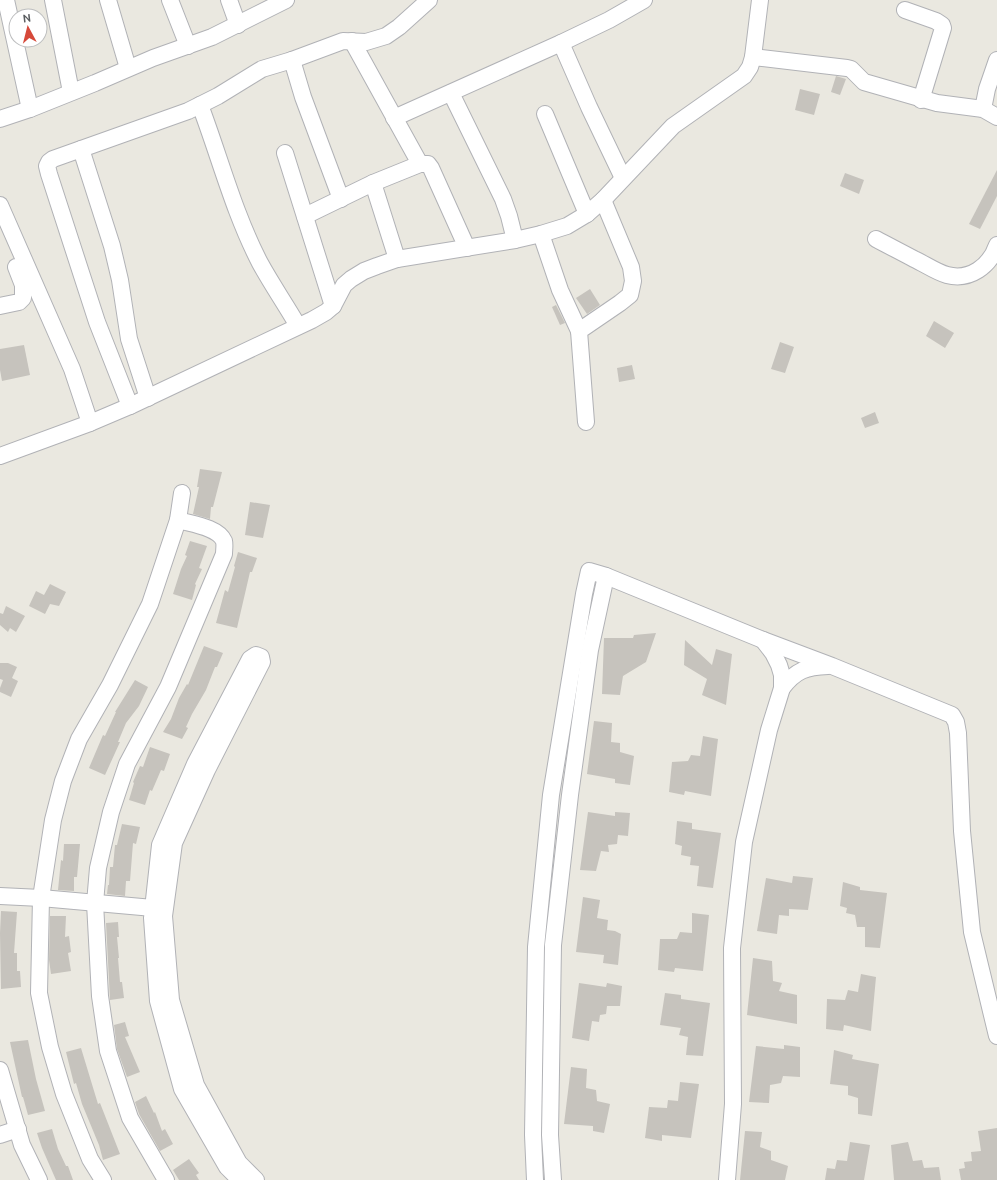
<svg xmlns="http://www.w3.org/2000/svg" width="997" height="1180" viewBox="0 0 997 1180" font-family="Ubuntu,sans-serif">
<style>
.building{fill:#c6c3bd}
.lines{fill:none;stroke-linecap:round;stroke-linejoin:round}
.minor-casing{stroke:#b1b2b6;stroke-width:18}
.minor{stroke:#fff;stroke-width:16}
</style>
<rect width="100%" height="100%" fill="#eae8e0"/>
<g class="building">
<path d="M836,76L846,79L840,95L831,92Z"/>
<path d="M800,89L820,94L814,115L795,110Z"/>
<path d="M997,170V196L980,229L969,224Z"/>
<path d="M845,173L864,180L859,194L840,186Z"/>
<path d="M590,289L600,305L587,314L576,298Z"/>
<path d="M556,305L565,323L560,325L552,307Z"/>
<path d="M934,321L954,333L945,348L926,336Z"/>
<path d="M780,342L794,347L785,373L771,369Z"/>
<path d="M24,345L30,375L2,381L0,370V349Z"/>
<path d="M632,365L635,379L619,382L617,368Z"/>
<path d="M875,412L879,423L865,428L861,418Z"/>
<path d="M200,469L222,472L213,507H211L210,519L193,514L199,487H197Z"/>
<path d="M250,502L270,505L263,538L245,535Z"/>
<path d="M190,541L207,546L199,568L202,569L195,584L196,585L192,600L173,594L181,569L187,556L185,555Z"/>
<path d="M238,552L257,558L252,572H250L237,628L216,623L225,590L228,592L235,567L234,566Z"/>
<path d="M50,584L66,592L59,606L50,604L45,614L29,606L36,591L44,595Z"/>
<path d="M6,606L25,616L16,632L10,628L8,632L0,625V613L3,614Z"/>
<path d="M656,633L646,662L623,676L620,695L602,694L604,638H633L634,635Z"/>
<path d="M685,640L712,665L716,649L732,654L726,705L702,695L707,679L684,665Z"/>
<path d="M204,646L223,653L217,667H215L206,690L192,714L186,727L188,728L182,739L163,732L171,719L179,698L187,684L188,685Z"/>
<path d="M0,663H8L17,667L12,678L18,681L11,697L0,692V688L3,680L0,679Z"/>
<path d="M135,680L148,687L139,706L126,723L118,742H120L105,775L89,768L103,735L105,736L116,712H115Z"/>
<path d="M594,721L612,723L611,742L620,743V752L634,756L630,785L615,783V779L587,774Z"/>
<path d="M703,736L718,739L711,796L685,791L684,795L669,792L672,762L688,761L691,755L700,756Z"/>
<path d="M150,747L170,754L164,771L161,770L152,791L150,790L145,805L129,800L134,783L133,782L140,766L143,767Z"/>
<path d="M588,812L615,816V812L630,813L628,836L618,835L617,844L608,845L609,852L601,851L596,871L580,870Z"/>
<path d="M677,821L692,823V829L721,833L713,888L697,886L699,866L690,865L691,857L681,855L682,846L675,844Z"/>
<path d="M122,824L140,827L136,844L133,843L130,881H126L125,896L107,894L108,885H109L110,867H113L115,845H117Z"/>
<path d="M64,844H80L77,877H74V891L58,890L61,860L63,861Z"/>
<path d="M793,876L813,878L808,910L789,909V916L779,915L777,934L757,931L766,878L792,883Z"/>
<path d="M843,882L860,887V890L887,893L880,948L865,947V927H857L855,915L846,913L847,908L840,906Z"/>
<path d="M583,897L600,900L597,918L608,920L607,930L615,931L621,934L618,965L603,963L604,955L576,952Z"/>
<path d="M1,911L17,912L14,953H17V971H20L21,987L1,989L0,933Z"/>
<path d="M692,913L709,915L703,971L675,968L674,972L658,970L660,939H677L680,932L692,933Z"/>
<path d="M50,916H66L65,937L69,936L71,952L68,953L71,971L51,974L49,960Z"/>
<path d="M118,922L119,937H117L119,958H118L120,982H122L124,998L110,1000L106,923Z"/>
<path d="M753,958L772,961L773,981L782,983L779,991L797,995V1024L747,1015Z"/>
<path d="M861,974L876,977L871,1031L844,1025L843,1031L826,1029L827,999L845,1000L848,990L858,992Z"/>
<path d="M579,983L606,987L607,983L622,986L620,1006H607L606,1014L600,1015L599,1022L592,1021L589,1041L572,1038Z"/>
<path d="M665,993L681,995V999L710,1003L703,1056L686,1055L688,1037L679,1035L681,1028L660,1025Z"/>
<path d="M125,1022L129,1036L125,1037L140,1072L127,1077L117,1049L114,1025Z"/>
<path d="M28,1040L36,1079L45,1111L28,1115L23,1097H22L10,1042Z"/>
<path d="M784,1045L800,1047V1077L783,1076L781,1083L770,1085L769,1103L749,1102L756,1046L784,1049Z"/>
<path d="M81,1048L98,1104L100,1103L120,1154L103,1160L99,1145L82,1104L76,1083L74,1084L66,1052Z"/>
<path d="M834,1050L853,1055L852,1059L879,1064L872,1116L858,1114V1098L848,1095V1086L830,1084Z"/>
<path d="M571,1067L587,1069L586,1088L596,1090L597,1101L610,1104L604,1133L593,1131V1126L564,1124Z"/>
<path d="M680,1082L699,1084L691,1138L662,1135V1141L645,1138L649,1107L667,1108L668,1100L678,1101Z"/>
<path d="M146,1096L154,1113L155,1112L162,1131L165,1129L173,1144L160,1151L139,1114L135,1102Z"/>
<path d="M997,1128V1180H961L959,1169L965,1168L964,1162L972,1161L971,1152L981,1151L978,1131Z"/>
<path d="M52,1129L58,1149L66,1166H68L73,1180H56L42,1148L37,1133Z"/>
<path d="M745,1131L762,1132L760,1147L771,1151V1160L788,1166L785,1180H740Z"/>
<path d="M850,1142L870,1145L864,1180H825L827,1168L835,1169L837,1160L847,1161Z"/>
<path d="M908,1142L913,1161L922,1160L924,1168L939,1167L941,1180H894L891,1145Z"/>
<path d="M189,1159L199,1173L196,1175L199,1180H179L173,1170Z"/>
</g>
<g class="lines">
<defs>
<g id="minor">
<path d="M6,0L30,109"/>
<path d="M53,0L71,92"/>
<path d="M108,0L128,68"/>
<path d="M170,0L188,46"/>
<path d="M229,0L238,25"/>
<path d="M905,10L936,21L942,25L943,28L921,100"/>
<path d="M352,41L420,164L373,183L397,259"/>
<path d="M561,43L609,20L644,0"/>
<path d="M753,57L847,68L851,69L864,82L937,103L983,109L997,117"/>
<path d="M292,60L303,97L341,199"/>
<path d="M451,93L503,199L509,216L515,240"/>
<path d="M200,105C220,158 234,213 260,263C272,285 286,305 298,326"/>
<path d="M983,109L987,89L997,60"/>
<path d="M545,114L587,214"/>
<path d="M394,118L561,43L589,107L623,178"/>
<path d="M0,119L30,109L95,83L153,58L212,37L286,0"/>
<path d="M81,149L112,246L120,280L129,339L148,398"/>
<path d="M285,153L333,306"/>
<path d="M420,164H428L431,168L467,248"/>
<path d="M0,205L72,369L90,423"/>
<path d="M305,216L373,183"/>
<path d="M541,234L560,290L579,331"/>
<path d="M876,239C889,246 901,252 914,259C925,264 936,272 947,275C970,281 990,266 997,245"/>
<path d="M0,306L19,302L23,298V285L16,267"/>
<path d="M130,406L97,322L49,174L47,166L49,162L53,159L188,111L218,96L262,69L292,60L343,41L366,42L386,36L399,27L429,0"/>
<path d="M586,422L579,331L620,303L630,295L633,281L631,267L603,200"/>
<path d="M0,456L90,423L130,406L312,320L326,312L333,306L344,285L351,279L364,271L377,266L397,259L515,240L541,234L567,226L587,214L603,200L673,126L744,76L750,67L753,57L760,0"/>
<path d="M782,688C796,670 806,667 828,666"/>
<path d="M0,896L41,898L153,908"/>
<path d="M0,1070L22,1145L39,1180"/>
<path d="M0,1135L18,1129"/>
<path d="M103,1180L90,1159L64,1094L50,1047L39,993L41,898L53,820L63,781L79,739L110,685L150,604L178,520L182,493"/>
<path d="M166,1180L130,1118L108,1051L100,996L95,903L98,868L111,812L127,764L168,687L224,554C224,550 225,545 224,541C218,527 191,524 178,520"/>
<path d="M240,1180L227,1167L182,1089L158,1001L152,918L160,845L195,764L250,659L256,655L261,657L262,662L207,770L174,843L164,916L171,1000L196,1085L239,1163L256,1180"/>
<path d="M535,1180L533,1135L536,947L551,795L584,594L589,571L606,576L763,640L832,666L952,715L956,722L958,733L962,831L972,932L997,1036"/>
<path d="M553,1180L550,1135L553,945L570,795L590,650L606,576"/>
<path d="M727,1180L733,1104L732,948L744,842L769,730L782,688V675L779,665L773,653L763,640"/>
</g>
</defs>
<use href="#minor" class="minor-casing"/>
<use href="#minor" class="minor"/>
</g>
<g transform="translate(28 28) rotate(353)"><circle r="19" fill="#ffffff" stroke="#bdbebf"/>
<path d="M0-3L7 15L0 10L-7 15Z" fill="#d6493a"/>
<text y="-6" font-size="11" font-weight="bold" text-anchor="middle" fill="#595c5f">N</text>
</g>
</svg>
